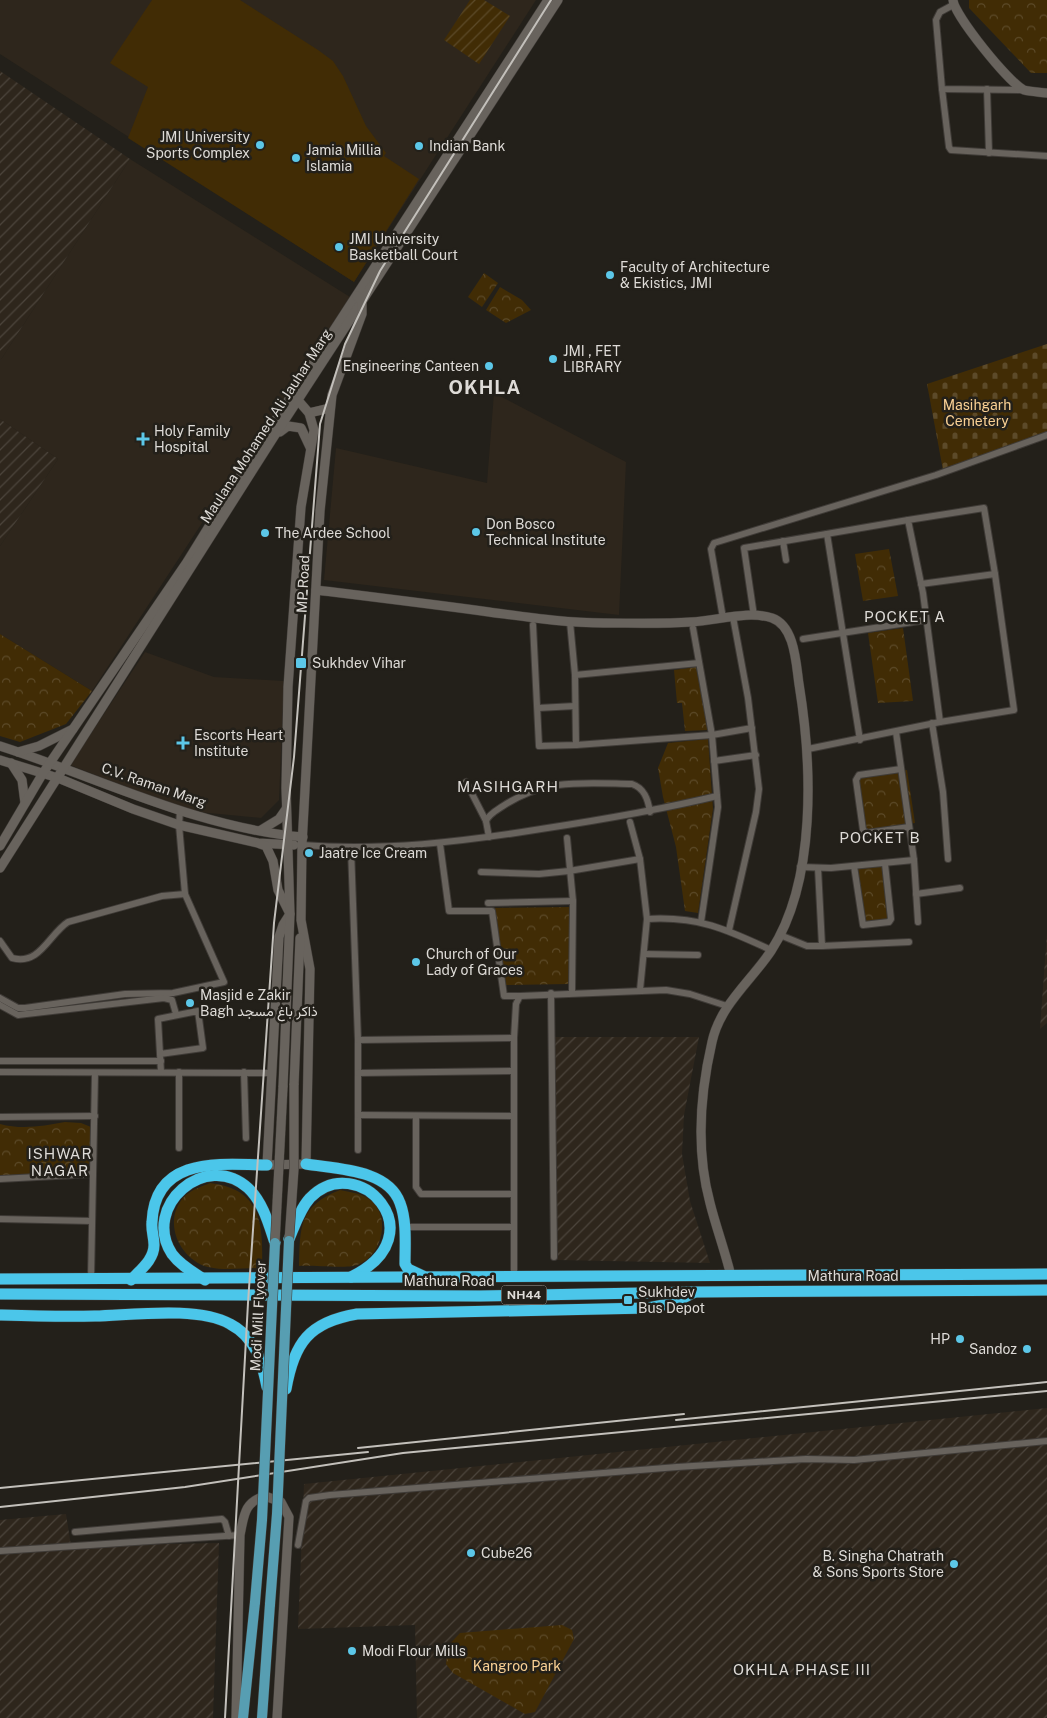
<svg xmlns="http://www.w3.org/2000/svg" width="1047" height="1718" viewBox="0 0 1047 1718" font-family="'Public Sans',Vazirmatn,sans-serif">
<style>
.built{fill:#2e261c}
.industrial{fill:url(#industrial-furrows)}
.cemetery{fill:url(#cemetery-stones)}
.park{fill:url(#park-crowns)}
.garden{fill:url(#garden-furrows)}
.pitch{fill:#412c05}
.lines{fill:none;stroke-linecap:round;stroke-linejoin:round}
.street-casing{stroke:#3f3b37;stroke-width:8}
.secondary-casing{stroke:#3f3b37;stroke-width:10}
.primary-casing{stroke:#3f3b37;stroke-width:11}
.highway-casing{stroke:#3f3b37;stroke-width:12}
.street{stroke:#68635d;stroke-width:6}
.secondary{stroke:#68635d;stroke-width:9}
.primary{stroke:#579eb2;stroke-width:10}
.highway{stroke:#4bc6ea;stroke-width:11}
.rail{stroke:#c3c0bb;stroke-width:2}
.secondary-bridge-casing{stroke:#3f3b37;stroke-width:10;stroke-linecap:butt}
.primary-bridge-casing{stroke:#3f3b37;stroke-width:11;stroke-linecap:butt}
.secondary-bridge{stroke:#68635d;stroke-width:9}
.primary-bridge{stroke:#579eb2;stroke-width:10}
.poi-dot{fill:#5cc7e8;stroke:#23201a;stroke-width:2}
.labels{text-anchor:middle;stroke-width:5;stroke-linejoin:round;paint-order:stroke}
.shield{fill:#23201a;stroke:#a6a39e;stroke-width:1}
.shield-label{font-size:12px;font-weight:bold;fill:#dedbd7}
.poi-label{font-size:14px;fill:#dedbd7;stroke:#23201a;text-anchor:start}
.park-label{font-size:14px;fill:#f9d094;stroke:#23201a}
.street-label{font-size:14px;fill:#dedbd7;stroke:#23201a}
.neighbourhood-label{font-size:15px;letter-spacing:1px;fill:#dedbd7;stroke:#23201a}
.district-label{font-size:19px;font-weight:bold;letter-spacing:1px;fill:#dedbd7;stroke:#23201a}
</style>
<defs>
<pattern id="industrial-furrows" width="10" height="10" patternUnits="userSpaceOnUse" patternTransform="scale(1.25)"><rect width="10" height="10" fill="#2e261c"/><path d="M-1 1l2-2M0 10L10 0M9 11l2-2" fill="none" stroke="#4c453c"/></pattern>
<pattern id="cemetery-stones" width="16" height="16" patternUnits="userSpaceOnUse" patternTransform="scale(1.25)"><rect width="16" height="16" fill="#412c05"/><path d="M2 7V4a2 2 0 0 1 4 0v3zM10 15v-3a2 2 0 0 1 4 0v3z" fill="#5c4a29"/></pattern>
<pattern id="park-crowns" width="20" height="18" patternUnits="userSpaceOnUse" patternTransform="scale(1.25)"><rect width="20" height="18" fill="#412c05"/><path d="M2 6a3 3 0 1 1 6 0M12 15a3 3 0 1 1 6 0" fill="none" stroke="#5c4a29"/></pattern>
<pattern id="garden-furrows" width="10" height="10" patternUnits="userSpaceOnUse" patternTransform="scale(1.25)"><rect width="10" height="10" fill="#412c05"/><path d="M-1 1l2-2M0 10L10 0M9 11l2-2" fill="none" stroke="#5c4a29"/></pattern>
</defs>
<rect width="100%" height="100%" fill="#23201a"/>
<g class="built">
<path d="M0,0H536L354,282L0,54Z"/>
<path d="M130,159L350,297L92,691L0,634V546L58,459L0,419V361Z"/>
<path d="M494,393L626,462L619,615L324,580L336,448L487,483Z"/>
<path d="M145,652L214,677L284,681L279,800L261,818L188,811L70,765Z"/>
</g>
<g class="industrial">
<path d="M0,71L130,159L0,361Z"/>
<path d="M0,419L58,459L0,546Z"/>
<path d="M1047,933V1023L1040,1029Z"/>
<path d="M554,1037H699L684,1115L682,1154L690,1201L710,1263L557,1260Z"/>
<path d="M1047,1408V1718H417L415,1625L298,1629L304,1484Z"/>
<path d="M66,1514L71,1546L219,1543L213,1718H0V1520Z"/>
</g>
<path class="cemetery" d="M1047,344V433L943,470L927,384Z"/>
<g class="park">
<path d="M969,0H1047V73H1031L969,8Z"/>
<path d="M484,273L498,283L482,307L468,297Z"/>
<path d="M500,287L522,300L531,310L506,323L486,310Z"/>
<path d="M889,549L898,596L863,601L855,554Z"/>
<path d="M903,628L913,701L878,703L868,633Z"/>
<path d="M0,634L92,691L66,724L20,742L0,736Z"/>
<path d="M696,667L708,730L685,731L682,703H677L674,670Z"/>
<path d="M708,739L713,809L698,913L685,911L676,847L663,797L658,768L668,743Z"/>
<path d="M907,770L915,823L866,830L859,777Z"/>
<path d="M884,863L890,919L863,924L855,864Z"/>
<path d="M570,907L569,984L503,985L490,908Z"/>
<path d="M65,1122L81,1123L91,1127V1160L83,1172L0,1176V1124C22,1130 44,1126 65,1122Z"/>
<path d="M210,1183C262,1189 263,1225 262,1268C246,1268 225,1271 208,1267C178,1259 161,1218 186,1195C193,1189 203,1186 210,1183Z"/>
<path d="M340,1190C350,1192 360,1193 369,1199C392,1215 383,1256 357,1265C346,1269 314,1265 299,1266C300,1227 299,1206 340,1190Z"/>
<path d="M562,1625L572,1630L574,1639L535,1712L525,1714L453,1673L446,1664L448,1646L460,1633Z"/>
</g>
<path class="garden" d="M470,0H484L510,16L479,64L444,40Z"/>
<path class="pitch" d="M152,0H240L318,50L333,61L343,76L366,126L386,153L384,156L419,179L354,282L128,138L148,87L110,63Z"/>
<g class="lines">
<defs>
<g id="street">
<path d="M953,5L940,12L936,20L942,89L1023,90"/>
<path d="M942,89L949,147L951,150L1047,156"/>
<path d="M987,89L989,153"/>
<path d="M827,534L860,740"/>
<path d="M783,541L786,560"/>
<path d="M754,616L744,548L908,520"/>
<path d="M723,618L711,549L714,543L936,475L1047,435"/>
<path d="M570,622L575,675L576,745"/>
<path d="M533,625L539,746L576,745L712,735L752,728"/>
<path d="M693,628L712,735L718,807L701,922"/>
<path d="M803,639L926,620"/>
<path d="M575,675L699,663"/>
<path d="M538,708L575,706"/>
<path d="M940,722L923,593L908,520L984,508L995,574"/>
<path d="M932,723L943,792L948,859"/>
<path d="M896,732L914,860L918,922"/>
<path d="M808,749L940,722L1014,710L995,574L921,584"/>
<path d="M714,761L756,755"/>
<path d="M901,769L859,775L856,780L863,830L867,833L909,827"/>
<path d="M466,782L486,821"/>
<path d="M630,822L640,859L647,919L640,990"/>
<path d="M489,837L486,821C489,814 497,810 503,806C545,778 584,783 632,784C644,788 648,799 650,812"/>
<path d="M567,838L573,901L572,993"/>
<path d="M440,844L449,911H492L504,996H520"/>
<path d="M302,845C384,851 461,842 541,829C600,820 659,810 717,796"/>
<path d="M351,849L358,1040V1150"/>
<path d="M854,866L863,925L889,922L891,919L885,864"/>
<path d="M800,867L831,868L914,860"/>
<path d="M818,868L822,946L909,942"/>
<path d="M481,872L539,874L569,871L640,859"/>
<path d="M916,894L960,888"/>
<path d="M488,903L573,901"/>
<path d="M647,919C698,916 726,929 771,950"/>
<path d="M729,930L756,812L759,789L748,698L733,617"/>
<path d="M780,935L807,946H822"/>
<path d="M0,941L12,958C40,966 49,934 68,922L162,896L185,894"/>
<path d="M644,954L698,955"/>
<path d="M551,993L554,1257"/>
<path d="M0,998L18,1008H25L125,994L173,993L224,982L185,894L179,825L180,811"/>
<path d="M0,1005L18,1015L164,998L172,1000L176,1014"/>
<path d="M358,1040L514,1038"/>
<path d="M160,1054L203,1048L198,1011L158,1019L161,1072"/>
<path d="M0,1061H161"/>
<path d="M0,1072L272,1073"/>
<path d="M179,1072V1148"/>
<path d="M244,1072L246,1138"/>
<path d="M358,1073L514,1071"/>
<path d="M358,1115L514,1116"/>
<path d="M0,1117L95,1116"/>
<path d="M416,1117V1187L421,1194H514"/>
<path d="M0,1179L93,1174"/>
<path d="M0,1219L92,1221"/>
<path d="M403,1227H514"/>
<path d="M514,1277V1038L516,1004L520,996L666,990L690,994L727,1006"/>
<path d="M91,1279L95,1073"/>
<path d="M75,1532L222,1519L225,1522L229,1536"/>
<path d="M298,1545L306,1501L309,1498L330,1495L677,1467L806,1459L854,1460L1047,1441"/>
<path d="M0,1551L240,1535"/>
</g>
<g id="secondary">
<path d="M953,0C954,15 1009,83 1024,90C1031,92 1040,92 1047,93"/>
<path d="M309,413L330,408"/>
<path d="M280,432L288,426L301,428L310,447"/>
<path d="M316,590C373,597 431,604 489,612C527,617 565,623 604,623C633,623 662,624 691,622C717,621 747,610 772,618C795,626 796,664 799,684C812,764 817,880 771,951C751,981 720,1005 712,1042C700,1094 696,1151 710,1203C716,1227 725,1251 731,1276"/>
<path d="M0,746C100,778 197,828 303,837"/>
<path d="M18,752L39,746L73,729"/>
<path d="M0,760L58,778L133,809L179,825L258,843L294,845"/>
<path d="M11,763L22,780L25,803"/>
<path d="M261,830L279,819L286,809"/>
<path d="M260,844L266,846L273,861L278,890L289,912"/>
<path d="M0,846L43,773L187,562L260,444L548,0"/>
<path d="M0,868L273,438L558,0"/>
<path d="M290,914L283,925L279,937L267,1165L306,1164L310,969L301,920L302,845L320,511L332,395L362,314V300L357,296"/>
<path d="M294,1085L300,938"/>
<path d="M283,1087L290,914L286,788L288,687L301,507L314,430L309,413L296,398"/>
<path d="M236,1718L240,1535C244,1516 244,1502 265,1496L281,1502L289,1517L277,1718"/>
</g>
<g id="primary">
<path d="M243,1718L255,1602"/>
<path d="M262,1718L270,1604"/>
</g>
<g id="highway">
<path d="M306,1164C336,1169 388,1169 400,1203C407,1221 405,1245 405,1264L408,1269L423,1276"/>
<path d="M289,1239C295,1225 300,1209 310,1198C357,1149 439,1234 351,1277"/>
<path d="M0,1279L1047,1274"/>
<path d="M131,1280C140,1270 154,1260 154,1245C154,1237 151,1230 152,1222C155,1156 220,1164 267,1165"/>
<path d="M205,1280C193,1272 180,1265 172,1254C141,1206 206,1150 248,1188C263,1202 269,1225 275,1243"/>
<path d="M0,1294L480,1296L696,1292L1047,1290"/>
<path d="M0,1315C32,1316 63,1317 95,1316C133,1315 198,1306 230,1324C255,1337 262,1361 267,1387"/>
<path d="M286,1389C294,1343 309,1322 357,1314L648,1308L674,1303L693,1293"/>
</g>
</defs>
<use href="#street" class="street-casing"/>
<use href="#secondary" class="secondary-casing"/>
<use href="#primary" class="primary-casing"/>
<use href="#highway" class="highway-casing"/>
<use href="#street" class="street"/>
<use href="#secondary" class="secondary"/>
<use href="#primary" class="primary"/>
<use href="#highway" class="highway"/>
<g class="rail">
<path d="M676,1420L1047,1382"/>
<path d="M358,1448L684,1414"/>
<path d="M0,1488L368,1452"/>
<path d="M0,1507L185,1487L403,1453L1047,1391"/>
<path d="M225,1718L248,1303L274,923L294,757L320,424L345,344L380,271L551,0"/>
</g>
<defs>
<g id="secondary-bridge">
<path d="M289,1241L294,1169V1085"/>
<path d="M275,1243L283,1087"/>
</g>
<g id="primary-bridge">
<path d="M255,1602L262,1520L275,1243"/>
<path d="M270,1604L277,1514L289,1241"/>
</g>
</defs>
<use href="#secondary-bridge" class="secondary-bridge-casing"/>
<use href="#primary-bridge" class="primary-bridge-casing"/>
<use href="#secondary-bridge" class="secondary-bridge"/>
<use href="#primary-bridge" class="primary-bridge"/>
</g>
<g class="poi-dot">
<circle cx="260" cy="145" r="5"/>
<circle cx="419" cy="146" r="5"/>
<circle cx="296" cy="158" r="5"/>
<circle cx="339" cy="247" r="5"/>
<circle cx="610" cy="275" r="5"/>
<circle cx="553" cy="359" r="5"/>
<circle cx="489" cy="366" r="5"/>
<path d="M140.5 431.5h5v5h5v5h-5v5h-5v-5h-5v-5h5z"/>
<circle cx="476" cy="532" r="5"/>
<circle cx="265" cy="533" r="5"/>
<rect x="295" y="657" width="12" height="12" rx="2.5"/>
<path d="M180.5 735.5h5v5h5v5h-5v5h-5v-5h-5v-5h5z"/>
<circle cx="309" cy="853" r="5"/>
<circle cx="416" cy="962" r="5"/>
<circle cx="190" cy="1003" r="5"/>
<rect x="623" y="1295" width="10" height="10" rx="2.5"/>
<circle cx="960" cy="1339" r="5"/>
<circle cx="1027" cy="1349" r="5"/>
<circle cx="471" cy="1553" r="5"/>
<circle cx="954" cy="1564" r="5"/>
<circle cx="352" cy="1651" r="5"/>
</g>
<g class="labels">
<rect class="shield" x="501.5" y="1285.5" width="45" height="19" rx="4"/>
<g class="shield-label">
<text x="524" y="1299">NH44</text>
</g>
<g class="poi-label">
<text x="250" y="142" text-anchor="end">JMI University<tspan x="250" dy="16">Sports Complex</tspan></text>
<text x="429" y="151">Indian Bank</text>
<text x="306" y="155">Jamia Millia<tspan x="306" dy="16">Islamia</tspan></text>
<text x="349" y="244">JMI University<tspan x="349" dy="16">Basketball Court</tspan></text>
<text x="620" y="272">Faculty of Architecture<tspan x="620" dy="16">&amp; Ekistics, JMI</tspan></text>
<text x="563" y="356">JMI , FET<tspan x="563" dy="16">LIBRARY</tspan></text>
<text x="479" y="371" text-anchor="end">Engineering Canteen</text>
<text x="154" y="436">Holy Family<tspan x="154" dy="16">Hospital</tspan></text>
<text x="486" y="529">Don Bosco<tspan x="486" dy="16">Technical Institute</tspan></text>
<text x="275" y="538">The Ardee School</text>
<text x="312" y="668">Sukhdev Vihar</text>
<text x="194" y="740">Escorts Heart<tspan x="194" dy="16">Institute</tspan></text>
<text x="319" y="858">Jaatre Ice Cream</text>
<text x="426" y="959">Church of Our<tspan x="426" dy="16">Lady of Graces</tspan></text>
<text x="200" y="1000">Masjid e Zakir<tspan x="200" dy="16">Bagh ذاکر باغ مسجد</tspan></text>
<text x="638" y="1297">Sukhdev<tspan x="638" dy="16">Bus Depot</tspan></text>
<text x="950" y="1344" text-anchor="end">HP</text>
<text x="1017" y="1354" text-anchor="end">Sandoz</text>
<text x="481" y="1558">Cube26</text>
<text x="944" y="1561" text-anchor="end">B. Singha Chatrath<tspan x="944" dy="16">&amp; Sons Sports Store</tspan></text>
<text x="362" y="1656">Modi Flour Mills</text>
</g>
<g class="park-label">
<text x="977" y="410">Masihgarh<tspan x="977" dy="16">Cemetery</tspan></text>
<text x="517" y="1671">Kangroo Park</text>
</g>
<g class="street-label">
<text transform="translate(266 426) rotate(-57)" y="5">Maulana Mohamed Ali Jauhar Marg</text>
<text transform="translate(303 584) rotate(-87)" y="5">MP Road</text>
<text transform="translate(154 785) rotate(19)" y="5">C.V. Raman Marg</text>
<text x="853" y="1281">Mathura Road</text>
<text x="449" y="1286">Mathura Road</text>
<text transform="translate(258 1316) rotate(-87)" y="5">Modi Mill Flyover</text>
</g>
<g class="neighbourhood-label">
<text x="905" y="622">POCKET A</text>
<text x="508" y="792">MASIHGARH</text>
<text x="880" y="843">POCKET B</text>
<text x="60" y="1159">ISHWAR<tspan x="60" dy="17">NAGAR</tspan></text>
<text x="802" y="1675">OKHLA PHASE III</text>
</g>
<g class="district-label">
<text x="485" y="394">OKHLA</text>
</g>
</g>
</svg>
